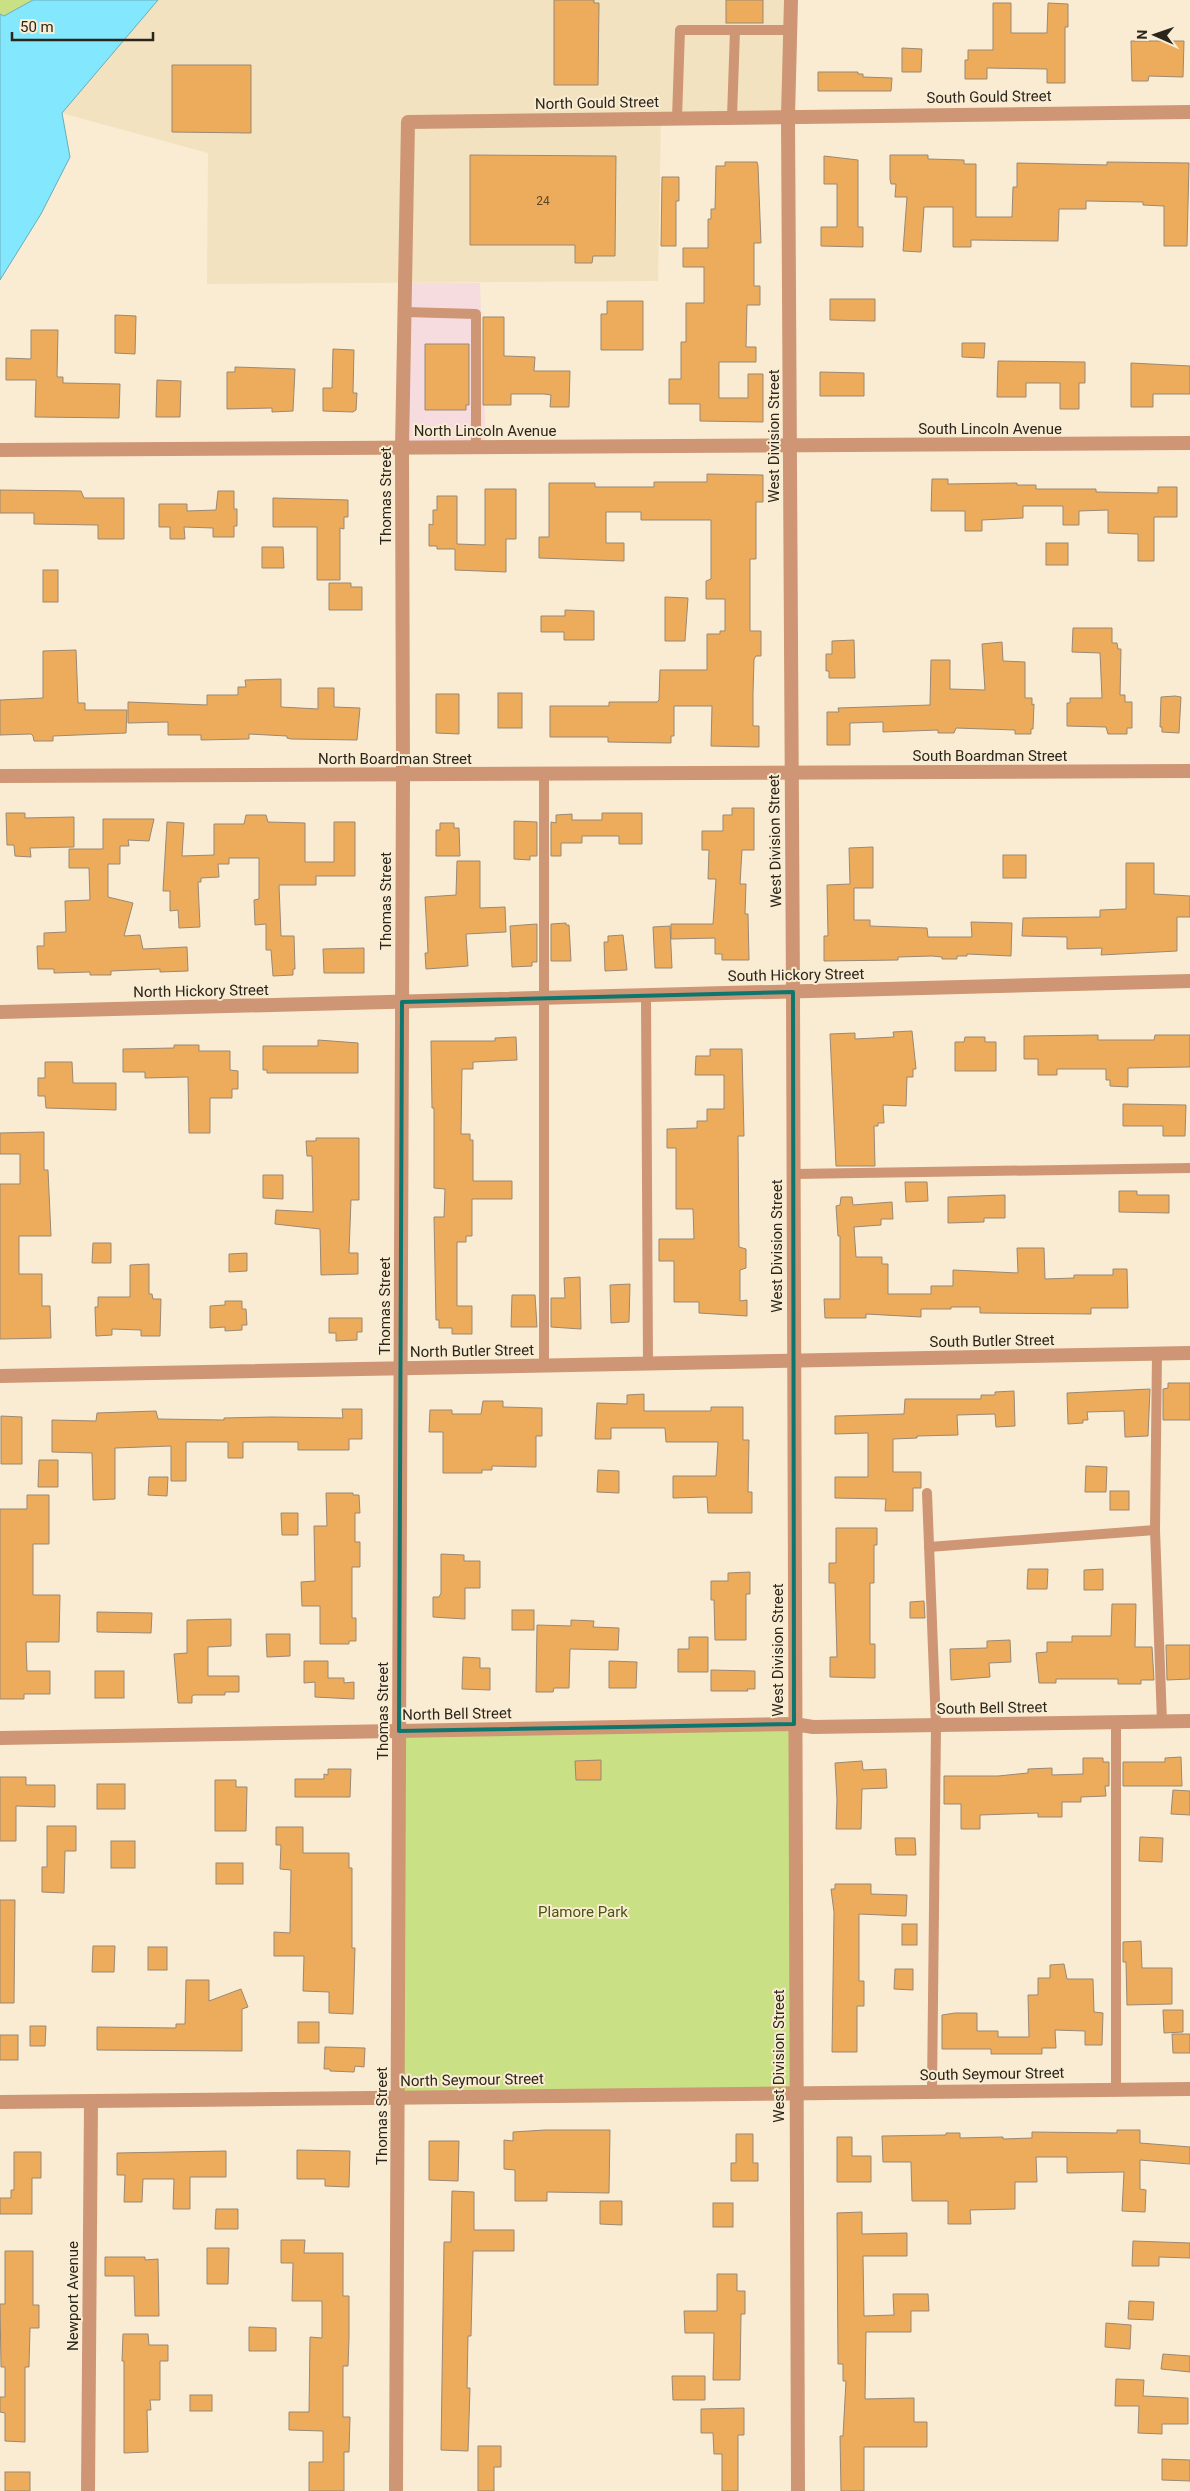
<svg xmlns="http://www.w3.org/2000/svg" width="1190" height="2491" viewBox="0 0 1190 2491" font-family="Roboto,sans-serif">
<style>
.commercial{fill:#f7dcdf}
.built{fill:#f3e2c0}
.green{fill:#cae084}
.water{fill:#83e7fd;stroke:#69adba}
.building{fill:#ecac5c;stroke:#9b8873}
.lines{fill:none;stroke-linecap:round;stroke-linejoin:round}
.service{stroke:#ce9674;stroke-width:10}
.minor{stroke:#ce9674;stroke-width:14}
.tertiary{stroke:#ce9674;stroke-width:14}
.marked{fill:none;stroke:#0f766e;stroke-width:4;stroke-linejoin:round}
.labels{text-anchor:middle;stroke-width:4;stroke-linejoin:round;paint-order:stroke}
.number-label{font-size:12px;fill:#5b482c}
.street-label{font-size:15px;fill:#2b261c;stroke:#faecd2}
.park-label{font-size:15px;fill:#495611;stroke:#faecd2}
</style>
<rect width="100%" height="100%" fill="#faecd2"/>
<path class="commercial" d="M405,283H480L486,448H402Z"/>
<path class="built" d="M158,0H791L788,116L661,118L658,281L207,284L208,153L61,113Z"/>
<g class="green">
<path d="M0,0H33L4,16L0,14Z"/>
<path d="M794,1724L795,2093L398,2097L399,1731Z"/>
</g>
<path class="water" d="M33,0H158L62,113L70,157L41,214L0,280V14L4,16Z"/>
<g class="building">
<path d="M554,0H594V3H599L598,85H554Z"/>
<rect x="726" y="0" width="37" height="23"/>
<path d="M993,3H1011V33H1047L1048,3L1068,4V27H1065V83H1047V69L987,68V79H965V60H968V50H993Z"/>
<path d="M1131,41H1184L1183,77L1149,76L1148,81H1132Z"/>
<path d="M902,48L922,49L921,72H902Z"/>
<path d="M172,65H251V133L172,132Z"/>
<path d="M818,72H858V74H863V77L892,78L891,91H818Z"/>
<path d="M470,155L616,156L615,256H593L592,263H575V245H470Z"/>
<path d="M890,155H928V159L964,160V164H976V217H1012L1013,187H1017V163L1107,165V162L1189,163L1187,246H1164V206L1143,205V202L1086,201V209H1059L1058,241L971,240V247H953V207H924L921,252L903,251L907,197H895L896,184H891L890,179Z"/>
<path d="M824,156L858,160V227H863V247L821,246V227H837V184H824Z"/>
<path d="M725,162H757L758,166L761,243H754V286H760V305H747L746,347H756V362H719V398H748V374H763V422L700,421V404H669V379H681V342H686V303H704V267H683V248H708V219H711V209H715L716,166H725Z"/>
<path d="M662,177H679V201H676V246H661Z"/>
<path d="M830,299H875V321L830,320Z"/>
<path d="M607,301H643V350H601V314H607Z"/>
<path d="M115,315L136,316L135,354L115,353Z"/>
<path d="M483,317H504V356L535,357L534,371H570L569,407H550L551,395L544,394H511V405H483Z"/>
<path d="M31,330H58L57,377H63V383L120,384L119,418L35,417L36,380H6V358L31,359Z"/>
<path d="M962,343H985L984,358L962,357Z"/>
<path d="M425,344H469V405H466V410H425Z"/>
<path d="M333,349L354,350L353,393H357L356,410L353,412L323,411V388H332Z"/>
<path d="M998,361L1085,362V383H1079V409H1060V383H1026V397H997Z"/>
<path d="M1131,363L1190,366V394H1153V407H1131Z"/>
<path d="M235,367L295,369L293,411L272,412V408L227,409V372H235Z"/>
<path d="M820,372L864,373V396H820Z"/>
<path d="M157,380L181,381L180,417H156Z"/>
<path d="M707,474L763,475V502H756V559H750V631H761V656H756L754,659L753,694V726H759V747L711,746L712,706H674V736H671V743L608,742V737H550V706H609V702H657L659,700L660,670H707V634H720V631H725V599H706V581L711,579V520H641V512H606V543H624V561L539,558V537H549V483H595V487H654V482H707Z"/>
<path d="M932,479H948V484L1017,483V485H1036V489H1096V492L1158,493V487H1177V517H1154V561H1138V534L1108,533V510L1079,511V525H1063V506H1023V518L982,520V531H965V511H931Z"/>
<path d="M485,489H516V539H506V572L455,570V549H437V546H429V524L433,525V510H437V496H457V544L485,545Z"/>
<path d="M0,490L81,491L84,498H124V539H98V525L34,524V513H0Z"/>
<path d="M218,491H234V509H237V526H234V537H213V528L184,527L185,539H170V527H159V504H187V511L216,510Z"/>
<path d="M273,498L348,500V517H344V529L340,528V580H317V527H273Z"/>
<rect x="1046" y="543" width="22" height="22"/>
<path d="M262,547H283L284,568H262Z"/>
<rect x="43" y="570" width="15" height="32"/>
<path d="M329,583H351V587H362V610H329Z"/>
<path d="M665,597L688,598L685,641H665Z"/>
<path d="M565,610L594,611V640H564V632H541V616H565Z"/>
<path d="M1073,628H1112V643H1117L1118,649H1121L1120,695H1125V702H1132V728H1127V734H1108L1106,727L1067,726V703H1070V698H1102L1100,653L1072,652Z"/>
<path d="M854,640L855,678H829V671H826V654H832V641Z"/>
<path d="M1002,642L1003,661L1025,662V698H1032V705L1034,704L1033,729H1031V734H1015V730L956,728L954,733H938V730L883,732V722L850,723V745H827V712H839L838,708L930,705L931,660H950V689L985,690L982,644Z"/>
<path d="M76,650L78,703H85V710H127L126,733L53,736V741H34L33,736L31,734L0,735V700L43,698V651Z"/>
<path d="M281,679V707L318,709V688H334V707L360,708L357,740L291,739L287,738V736L249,734V739L201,740V735H168V722L128,723V702L207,705V695H238V687H246L245,680Z"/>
<rect x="498" y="693" width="24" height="35"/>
<path d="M436,694H459V734L436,733Z"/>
<path d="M1175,696L1181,697L1179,733L1162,732V727H1160L1161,697Z"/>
<path d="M732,808H754V850H742L740,884H746L745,914H748L749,960H722V954H715V938L671,939V924H713L716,879H708L709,850H702V831H723V815H732Z"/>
<path d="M6,813H25V818L74,817V847L30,848L31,857L15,856L14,845H7Z"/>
<path d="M602,813H642V844H619V836H582V843H561V856H551V822L556,823V815L572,814V820H602Z"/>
<path d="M246,815H266L268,822L305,823V862H334V822H355V876H316V885H279L281,936H294L295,969H293V975L273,976L271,950H266V924L255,925L254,900L259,899V858H229V864H218L219,877L201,878V882H198L200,927L179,928L178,910L170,911V891H163L167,822L184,823L182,856L214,855V824H244Z"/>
<path d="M103,819H154L149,841L128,840L129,846H120V864H108V897L133,903L124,936L140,935L143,949L187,947L188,971L160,972V969L111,971V975H90V972L54,973V969H38L37,946H44V933L66,932L65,901L90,900L89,868H69V849H103Z"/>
<path d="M514,821L537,822V856H530V860L514,859Z"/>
<path d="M440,823H454V828H459L460,856H436V830H440Z"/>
<path d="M873,847V888H854V920H870V926L927,928L928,937H972L971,922L1012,923L1011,956L967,954V956H957V959H942V957L932,956L898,957V960L824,961V936H828L827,885L850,884L849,848Z"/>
<rect x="1003" y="855" width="23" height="23"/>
<path d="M457,861H480V908L505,907L506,932L466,934L468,966L426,969L425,953H428L425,897L456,895Z"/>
<path d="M1126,863H1154V894L1190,896V917H1177V951L1101,955L1102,948L1067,949V937L1022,936L1023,918L1100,917V910L1126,909Z"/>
<path d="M566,923V925H569L571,961H551V924Z"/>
<path d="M537,924V962H532V966L512,967L510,926Z"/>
<path d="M670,926L672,968H655L653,927Z"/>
<path d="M623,935L627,970L605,971L604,942H608V936Z"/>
<path d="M364,948V973H324L323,949Z"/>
<path d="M912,1031L916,1069H913V1077H907L906,1106L883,1105L884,1123H878V1126H874L875,1166H836L830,1034L855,1033V1039L894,1037L893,1032Z"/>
<path d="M1098,1035V1040H1154L1155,1035H1190V1067L1128,1068V1087L1110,1086V1080H1106V1069H1057V1075H1038V1059H1024V1036Z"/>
<path d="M516,1037L517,1060L473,1062V1069H462L461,1134H470V1140H473V1181H512V1199H472V1236H466V1242H457V1306H472V1334H452V1328H439V1320H436L434,1217H444L445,1189L434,1188V1108H432L431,1041H495V1038Z"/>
<path d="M965,1037H985V1042H996V1071H955V1042H964Z"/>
<path d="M318,1040L358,1043V1073H267V1070H263V1046H318Z"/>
<path d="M174,1045H199V1051H230V1070L238,1071V1089H232V1098H210V1133H189L188,1077L145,1078V1072H123V1049L174,1048Z"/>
<path d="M710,1049H742L744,1136H738L739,1247L746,1249V1268L740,1270V1301L747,1300V1316L699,1313V1302H674V1261H659V1239H694L693,1209H676V1148H667V1129L697,1128V1121H707V1109H724V1075H695L696,1056H710Z"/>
<path d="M45,1062H72L73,1083H116V1110L46,1108L45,1096H38V1078H45Z"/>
<path d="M1123,1104L1186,1105L1185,1136H1163V1126H1123Z"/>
<path d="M44,1132V1170H48L51,1236H19V1274H42V1306H50L51,1338L0,1339V1184H20V1154H0V1133Z"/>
<path d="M316,1138H359V1200H351L349,1253H358V1274L321,1275L320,1229L275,1224L276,1210L313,1212L312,1156H307L306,1141H316Z"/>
<path d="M263,1175H283V1199L263,1198Z"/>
<path d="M905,1182H927L928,1201L906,1202Z"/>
<path d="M1119,1191H1137V1195H1169V1213L1119,1212Z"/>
<path d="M1005,1195V1218H984V1222L948,1223V1197Z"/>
<path d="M841,1197H852L853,1205L892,1202L893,1219H881V1225L854,1227L856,1257H882V1264H888V1294H931V1286H953V1270L1018,1273L1017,1248H1044L1045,1279L1074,1278V1275H1113V1269H1127L1128,1308H1091V1314L980,1313V1307H951V1309H921V1317L866,1314V1318H825L824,1299H840V1236H838L836,1206L840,1205Z"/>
<path d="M93,1243H111V1263H92Z"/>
<path d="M247,1253V1271L229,1272V1254Z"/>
<path d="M149,1264V1294H152L153,1299H161L160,1336H141V1330L112,1329V1335L96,1336L95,1307H98V1297H130V1265Z"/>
<path d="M580,1277L581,1329L551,1327V1298H565L564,1278Z"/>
<path d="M630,1284L629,1322L611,1323L610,1285Z"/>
<path d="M512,1295H535L537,1327H511Z"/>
<path d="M225,1301H242V1309H246L247,1325H242V1330L225,1331V1327L210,1328V1306L225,1305Z"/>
<path d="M329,1318H362V1332H357V1340L336,1341V1333H329Z"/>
<path d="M1168,1383H1190V1420H1163V1389L1168,1388Z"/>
<path d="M1150,1389L1148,1436L1125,1437L1124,1411L1087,1412L1088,1420H1083V1423L1068,1424L1067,1393Z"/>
<path d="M1014,1391L1015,1426L996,1427L995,1414L957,1415L958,1435L917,1436V1438L893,1439V1472H921V1488H913V1511H885L886,1499L835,1498V1477H868V1433L835,1434V1416L904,1414L905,1399H981V1395H995V1392Z"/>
<path d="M644,1394V1411H711V1407H743V1440H749L748,1492H752V1513H708L707,1497L673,1498V1476H716L718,1442H666L665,1428H611V1439H595L597,1403L627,1404V1395Z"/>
<path d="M483,1401H503V1407L542,1408V1436H536V1467L492,1466V1470H482V1473H443V1432H429L430,1410H452V1414H481Z"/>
<path d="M342,1409H362V1439H349V1450H298V1442H243V1458H228V1442H186V1481H171V1446L115,1448V1499L93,1500L92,1453L52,1452V1420L96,1421L97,1413L156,1411L158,1419L224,1420V1418L271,1417L343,1418Z"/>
<path d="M1,1416L22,1417V1464H1Z"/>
<path d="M39,1460H58V1487H38Z"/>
<path d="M1086,1466L1107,1467L1106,1492H1085Z"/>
<path d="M598,1470L619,1471V1493L597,1492Z"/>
<path d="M149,1477H168L167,1496L148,1495Z"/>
<rect x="1110" y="1491" width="19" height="19"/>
<path d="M326,1493H353V1495H359L360,1513H355V1542H360V1567H352V1618H356V1641H349V1644H320V1606H302L301,1582L315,1581L314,1526H327Z"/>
<path d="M27,1495H49V1544H33V1595H60L59,1642H26L27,1671H50V1694H24V1699H0V1509H27Z"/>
<path d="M281,1513H298V1535H282Z"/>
<path d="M836,1528H877V1545H874V1583H870V1644H875V1678L830,1677V1657H837L835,1583H829V1563H836Z"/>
<path d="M441,1554L464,1555V1561H480V1588H465V1619L433,1617V1597H439L441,1593Z"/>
<path d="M1028,1569H1048L1047,1589H1027Z"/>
<path d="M1103,1569V1590H1084V1570Z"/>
<path d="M750,1572V1594H746V1640H715L714,1600H711V1581H728V1573Z"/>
<path d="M924,1601L925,1618H910V1602Z"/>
<path d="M1112,1604H1136L1135,1647H1152L1154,1680H1141V1684H1118V1679H1056V1683H1039L1036,1653L1047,1652V1642H1072V1636H1111Z"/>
<rect x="512" y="1610" width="22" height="20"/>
<path d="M97,1612L152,1613L151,1633L97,1632Z"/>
<path d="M231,1619V1646L208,1647V1676H239V1692H225V1695H194L192,1696V1703H178L174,1654L187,1653V1620Z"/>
<path d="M571,1620L594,1621L593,1627L619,1628L618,1650L570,1649L569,1688H554L553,1692H536L537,1625L571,1626Z"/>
<path d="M266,1634H290V1656L267,1657Z"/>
<path d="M689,1637H708V1672H678V1649H689Z"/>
<path d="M1010,1640L1011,1662L989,1663L990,1677L951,1680L950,1649L987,1648V1641Z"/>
<path d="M1166,1645H1190V1679L1167,1680Z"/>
<path d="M463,1657L480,1658V1668H490V1690L462,1689Z"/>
<path d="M304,1661H328V1678H344V1683L354,1682V1699L315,1697V1682L304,1683Z"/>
<path d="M609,1661L637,1662L636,1688H609Z"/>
<path d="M711,1670L755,1671V1689H747L748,1691H711Z"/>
<rect x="95" y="1671" width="29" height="27"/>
<path d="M1181,1757L1182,1786H1123V1762H1165V1758Z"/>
<path d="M1083,1758H1103V1762H1109V1786H1105L1106,1796L1081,1797V1802H1062V1817H1038V1813L980,1815V1829H961V1804H944V1776H998L1028,1773V1769L1052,1768V1775L1083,1774Z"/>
<path d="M601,1760V1780H576L575,1761Z"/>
<path d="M862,1761L863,1770L886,1769L887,1788L862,1789L861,1829H836L837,1800L835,1763Z"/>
<path d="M328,1769H351L350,1797H295V1779H324V1774L328,1775Z"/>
<path d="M0,1777H26V1785H55V1807L16,1806V1841H0Z"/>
<path d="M215,1780H236V1787H247L246,1831H215Z"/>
<rect x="97" y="1784" width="28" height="25"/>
<path d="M1173,1790L1190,1791V1815L1171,1814Z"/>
<path d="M47,1826H76V1851H65L64,1893L42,1892V1867H47Z"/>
<path d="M276,1827H303V1853H349V1868H352V1948H355L353,2014L329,2013V1992L303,1991L304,1956H274V1932L290,1933L291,1870L280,1869L281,1845H276Z"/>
<path d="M1140,1837L1163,1838L1162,1862L1139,1861Z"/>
<path d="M895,1838H915L916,1855H896Z"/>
<rect x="111" y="1841" width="24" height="27"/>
<rect x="216" y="1863" width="27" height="21"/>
<path d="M835,1884H871V1894L907,1895L906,1916L859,1914V1981H864V2006H857V2052H832L834,1912L831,1889H835Z"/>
<path d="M0,1900H15L14,2003H0Z"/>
<rect x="902" y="1924" width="15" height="21"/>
<path d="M1141,1941L1142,1968H1172V2004L1127,2005L1126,1962H1123V1942Z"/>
<path d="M93,1946H115L114,1972H92Z"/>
<rect x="148" y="1947" width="19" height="23"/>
<path d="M1064,1964L1067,1979H1093L1094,2012L1103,2013L1102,2045H1085V2031L1055,2030L1056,2048H1042V2054H991V2049H942V2015L955,2013H977V2031H998V2037H1029L1028,1995H1038V1978H1050V1965Z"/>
<path d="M895,1969H913V1990L894,1989Z"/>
<path d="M186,1980H209V2001L241,1989L248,2007L242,2009V2051L97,2050V2027L176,2028V2024H185Z"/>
<path d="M1163,2010H1183V2032L1164,2033Z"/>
<rect x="298" y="2022" width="21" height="21"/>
<path d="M30,2026H46L45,2046H30Z"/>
<path d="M1172,2034H1190V2053H1173Z"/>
<rect x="0" y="2035" width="18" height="25"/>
<path d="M325,2047L365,2048L364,2067L355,2066L354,2072L330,2071V2069H324Z"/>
<path d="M545,2130H610L609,2193L547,2192V2201H515V2170L504,2169V2140L513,2141V2132Z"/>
<path d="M1117,2130H1140V2143L1190,2147V2164L1140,2160V2189L1146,2190L1145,2212L1122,2211L1124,2172L1067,2173V2157H1036L1037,2182H1015V2209L970,2210L971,2224H948V2201H912L911,2162H883L882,2136L946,2135V2133H960V2138L1003,2137V2139L1032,2138V2132L1117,2133Z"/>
<path d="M736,2134H753V2163H758V2181H731V2163H736Z"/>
<path d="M837,2137H852V2156H871V2182H837Z"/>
<path d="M429,2141H459L458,2181L429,2180Z"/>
<path d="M297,2150L350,2151L349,2187L325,2186V2179H297Z"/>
<path d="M226,2151V2177H190V2209H173L174,2179H143L142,2202H124L125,2175H117V2153Z"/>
<path d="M14,2152H41V2178H32V2214H0V2198H11V2190H14Z"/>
<path d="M452,2191L474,2192V2230H514V2251H473L471,2336H468L467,2388H470L468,2451L441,2450L444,2242H451Z"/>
<path d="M600,2201H622V2225L600,2224Z"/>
<rect x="713" y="2203" width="20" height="24"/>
<path d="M216,2209H238V2229H215Z"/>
<path d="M862,2212V2234L907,2233V2256H863L864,2316L894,2315L893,2294H928L929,2311H911V2332H866L865,2399L914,2398V2422H927V2447H864V2491H841L840,2436H843L846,2381H843V2364H838L837,2213Z"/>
<path d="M281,2240H305L304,2253H343V2296H349V2338L348,2366H343V2417H350L349,2452H344V2491H309V2462H323V2431L289,2430V2412H309L310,2337L322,2338V2301H292L293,2263H281Z"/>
<path d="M1133,2241L1190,2243V2258L1159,2257V2266H1132Z"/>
<path d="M207,2248H229L228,2284H207Z"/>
<path d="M5,2251H33V2305H39V2328H30L29,2367H25V2442L5,2441V2413L0,2412V2397H5V2367H1L0,2304H5Z"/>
<path d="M105,2257H145V2260L158,2259L159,2316H135L134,2276H105Z"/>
<path d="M717,2274H737V2291H745V2314H741L740,2380H713L714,2333H685L684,2311H717Z"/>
<path d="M1129,2301L1154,2302L1153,2320L1128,2319Z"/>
<path d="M1106,2323L1131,2325L1130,2349L1105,2347Z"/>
<path d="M249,2327L276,2328V2351H249Z"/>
<path d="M123,2334H148L149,2345H168V2361H160V2400H150L151,2410H147L148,2452L124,2453V2361H122Z"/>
<path d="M1163,2354L1190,2356V2372L1161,2369Z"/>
<path d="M672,2376H705V2400H673Z"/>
<path d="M1116,2379L1144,2380L1143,2396L1188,2398V2424H1162V2434L1138,2433L1139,2406H1115Z"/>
<rect x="190" y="2395" width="22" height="16"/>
<path d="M744,2408V2435H738V2491H722V2454H714L713,2433H701V2409Z"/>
<path d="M478,2446H501V2467H494V2491H478Z"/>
<path d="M1162,2459L1190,2460V2481L1162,2480Z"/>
<rect x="5" y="2472" width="25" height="19"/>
</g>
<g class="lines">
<g class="service">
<path d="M732,117L735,30"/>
<path d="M677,118L680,30H790"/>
<path d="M405,312L476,314V448"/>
<path d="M646,995L648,1364"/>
<path d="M794,1174L1190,1168"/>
<path d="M1157,1353L1155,1530L1162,1722"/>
<path d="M544,1366V775"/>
<path d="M927,1493L936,1726L932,2091"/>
<path d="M929,1547L1155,1530"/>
<path d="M1116,1722V2089"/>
</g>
<g class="minor">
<path d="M791,0L788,116L793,992L798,2491"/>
<path d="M0,450L1190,443"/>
<path d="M0,776L1190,771"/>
<path d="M0,1376L1190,1353"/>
<path d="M0,1738L794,1724L813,1727L1190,1721"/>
<path d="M0,2102L1190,2089"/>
<path d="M88,2491L91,2101"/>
<path d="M396,2491L403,775L402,448L408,122L1190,112"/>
</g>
<path class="tertiary" d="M0,1012L1190,981"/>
</g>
<path class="marked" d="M793,992L794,1724L399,1731L402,1002Z"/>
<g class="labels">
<g class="number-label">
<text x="543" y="205">24</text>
</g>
<g class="street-label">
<text transform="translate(989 97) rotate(-1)" y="5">South Gould Street</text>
<text transform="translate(597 103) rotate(-1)" y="5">North Gould Street</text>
<text x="990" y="434">South Lincoln Avenue</text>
<text x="485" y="436">North Lincoln Avenue</text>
<text transform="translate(774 436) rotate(-90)" y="5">West Division Street</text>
<text transform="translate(386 496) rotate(-90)" y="5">Thomas Street</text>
<text x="990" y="761">South Boardman Street</text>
<text x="395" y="764">North Boardman Street</text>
<text transform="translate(775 841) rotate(-91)" y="5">West Division Street</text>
<text transform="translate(386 901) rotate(-90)" y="5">Thomas Street</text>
<text transform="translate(796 975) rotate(-1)" y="5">South Hickory Street</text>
<text transform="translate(201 991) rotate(-1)" y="5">North Hickory Street</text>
<text transform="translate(777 1246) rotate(-90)" y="5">West Division Street</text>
<text transform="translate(385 1306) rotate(-90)" y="5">Thomas Street</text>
<text transform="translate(992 1341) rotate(-1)" y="5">South Butler Street</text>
<text transform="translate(472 1351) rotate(-1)" y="5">North Butler Street</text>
<text transform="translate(778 1650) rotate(-90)" y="5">West Division Street</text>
<text transform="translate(992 1708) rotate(-1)" y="5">South Bell Street</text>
<text transform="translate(383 1711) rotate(-90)" y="5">Thomas Street</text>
<text transform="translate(457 1714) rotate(-1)" y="5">North Bell Street</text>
<text transform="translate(779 2056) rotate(-90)" y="5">West Division Street</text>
<text transform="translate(992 2074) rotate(-1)" y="5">South Seymour Street</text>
<text transform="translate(472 2080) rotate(-1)" y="5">North Seymour Street</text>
<text transform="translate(382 2116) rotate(-90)" y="5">Thomas Street</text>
<text transform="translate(73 2296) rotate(-90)" y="5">Newport Avenue</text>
</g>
<g class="park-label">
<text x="583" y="1917">Plamore Park</text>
</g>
</g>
<g transform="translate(1155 35) rotate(272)" stroke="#faecd2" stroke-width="4" paint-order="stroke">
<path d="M0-4L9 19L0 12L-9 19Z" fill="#2b261c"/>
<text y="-8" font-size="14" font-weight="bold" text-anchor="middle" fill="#2b261c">N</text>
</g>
<path d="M12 32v8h141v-8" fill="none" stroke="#2b261c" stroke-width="2.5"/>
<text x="20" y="32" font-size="15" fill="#2b261c" stroke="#faecd2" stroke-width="4" paint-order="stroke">50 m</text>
</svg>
